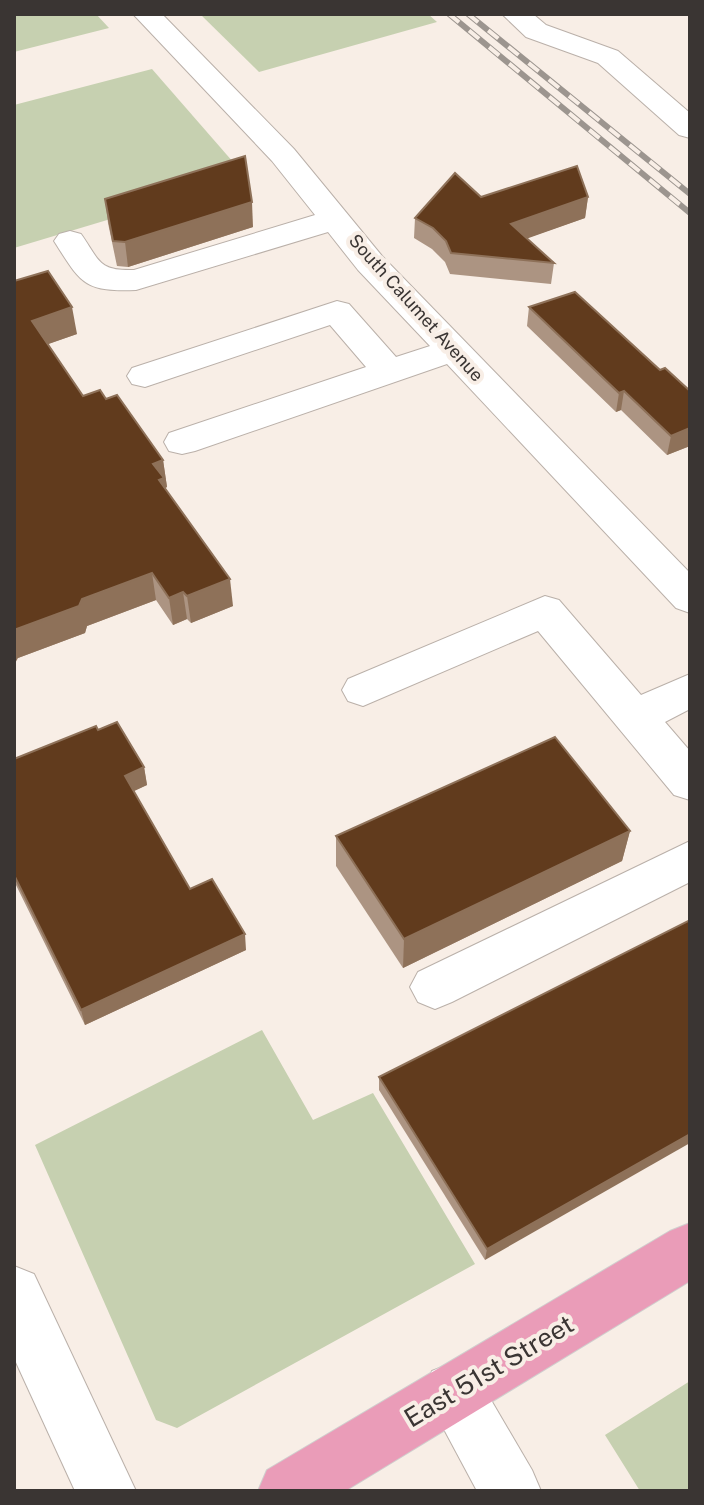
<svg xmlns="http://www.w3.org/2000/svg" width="704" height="1505" viewBox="0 0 704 1505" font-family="'Public Sans',sans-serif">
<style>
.green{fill:#c6d0b0}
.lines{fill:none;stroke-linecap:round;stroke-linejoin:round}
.minor-casing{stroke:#bab0a9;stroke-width:2}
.major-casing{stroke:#d0cfce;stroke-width:2}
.minor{fill:#fff;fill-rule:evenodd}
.major{fill:#ea9cb8;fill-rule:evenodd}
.rail-casing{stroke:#9c958f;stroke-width:6}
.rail{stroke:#f8eee6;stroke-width:4;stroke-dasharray:13;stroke-linecap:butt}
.wall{fill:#ac9482}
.shaded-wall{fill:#8e7159}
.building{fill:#613b1d;stroke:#8e7159;stroke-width:2}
.labels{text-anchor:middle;stroke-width:8;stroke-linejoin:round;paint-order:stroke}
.far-street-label{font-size:18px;fill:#3a3533;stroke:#f8eee6}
.near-street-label{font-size:26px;fill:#3a3533;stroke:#f8eee6}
</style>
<rect width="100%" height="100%" fill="#f8eee6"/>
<g class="green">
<path d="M14,14H96L109,28L14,52Z"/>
<path d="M200,14H428L437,22L259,72Z"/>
<path d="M152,69L247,178L14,248V105Z"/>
<path d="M262,1030L313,1120L373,1093L475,1264L177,1428L156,1420L35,1145Z"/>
<path d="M690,1381V1491H640L605,1435Z"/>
</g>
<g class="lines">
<defs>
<g id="minor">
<path d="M133,14H162L294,149L382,256L690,573V613L676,608L447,364L195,451L182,454L169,451L164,442L169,433L366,367L330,325L145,387L132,384L127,376L132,368L337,301L349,304L396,357L430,346L358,270L328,232L136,290C83,292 81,283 54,241L59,234L70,231L81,234C100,261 98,271 134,270L315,215L272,161Z"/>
<path d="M502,14H533L546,25L618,51L690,113V138L679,135L598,63L526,37Z"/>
<path d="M545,596L559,600L641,695L690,674V709L665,722L690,751V800L674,795L538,631L363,706L348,701L342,690L348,679Z"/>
<path d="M690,841V882L452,1002L435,1009L418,1002L410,987L418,972Z"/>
<path d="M14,1266L34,1274L136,1491H75L14,1358Z"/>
<path d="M453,1363L474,1371L532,1470L541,1491H477L424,1392L432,1371Z"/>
</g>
<path id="major" d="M690,1223V1281L345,1491H258L267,1470L670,1231Z"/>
</defs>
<use href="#minor" class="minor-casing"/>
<use href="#major" class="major-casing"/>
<use href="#minor" class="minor"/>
<use href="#major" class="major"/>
<defs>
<g id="rail">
<path d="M449,14L690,213"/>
<path d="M468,14L690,194"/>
</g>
</defs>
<use href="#rail" class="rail-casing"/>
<use href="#rail" class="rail"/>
</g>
<g class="wall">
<path d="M481,197H588L585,218L527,238L554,263L551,284L450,274L445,262L432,249L414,238L415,218Z"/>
<path d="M105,199L253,227L128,267L117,266L108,223Z"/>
<path d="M14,281L77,334L48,344L83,396L106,399L163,460L167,487L165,488L233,606L191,623L187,619L173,625L156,600L87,626L85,633L18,658Z"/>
<path d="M529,307L660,370L690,391V446L667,455L621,410L616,412L527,326Z"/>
<path d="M98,730L144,767L147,785L133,791L190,889L246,950L85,1025L14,881V759Z"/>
<path d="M630,831L622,861L403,968L336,866V836Z"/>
<path d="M690,920L485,1260L379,1090V1077Z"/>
</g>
<g class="shaded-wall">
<path d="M588,197L585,218L509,245L511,224Z"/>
<path d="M252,202L253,227L128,267L125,242Z"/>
<path d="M72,307L77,334L37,348L32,321Z"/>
<path d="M624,391L621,410L616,412L619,393Z"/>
<path d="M690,428V446L667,455L671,436Z"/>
<path d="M163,460L167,487L165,488L167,506L153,464Z"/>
<path d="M152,573L156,600L87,626L85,633L18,658L14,665V630L82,599Z"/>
<path d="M230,579L233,606L191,623L187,596Z"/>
<path d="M183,592L187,619L173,625L169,598Z"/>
<path d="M144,767L147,785L128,794L125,776Z"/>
<path d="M630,831L622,861L403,968L404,939Z"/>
<path d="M245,934L246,950L85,1025L81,1010Z"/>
<path d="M690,1134V1143L485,1260L487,1249Z"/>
</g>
<g class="building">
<path d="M245,156L252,202L125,242L113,241L105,199Z"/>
<path d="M577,166L588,197L511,224L554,263L451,253L446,241L433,228L415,218L455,173L481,197Z"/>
<path d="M48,271L72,307L32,321L83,396L100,390L106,399L117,395L163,460L153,464L164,478L159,480L230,579L187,596L183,592L169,598L152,573L82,599L79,606L14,630V281Z"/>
<path d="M575,292L660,370L665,368L690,391V428L671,436L624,391L619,393L529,307Z"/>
<path d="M117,722L144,767L125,776L190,889L212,879L245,934L81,1010L14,875V759L96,726L98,730Z"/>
<path d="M555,737L630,831L404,939L336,836Z"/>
<path d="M690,920V1134L487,1249L379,1077Z"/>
</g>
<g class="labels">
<g class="far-street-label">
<text transform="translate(416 308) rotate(48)" y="6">South Calumet Avenue</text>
</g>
<g class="near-street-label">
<text transform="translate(489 1371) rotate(-31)" y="9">East 51st Street</text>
</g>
</g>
<rect width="704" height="1505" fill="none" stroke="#3a3533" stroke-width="32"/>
</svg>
